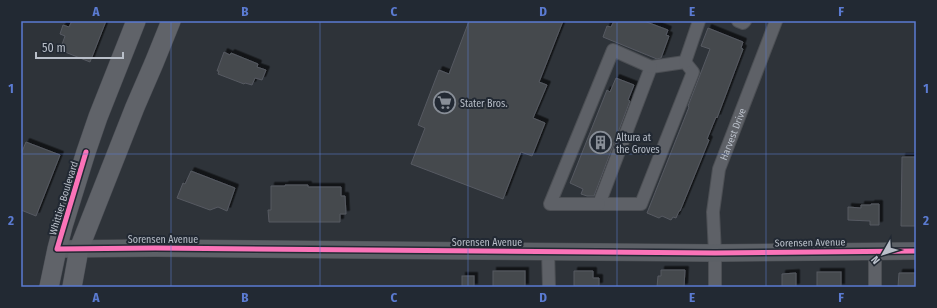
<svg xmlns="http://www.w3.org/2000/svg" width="937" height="308" viewBox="0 0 937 308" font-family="'Fira Sans Condensed',sans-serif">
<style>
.building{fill:#45484e;stroke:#565a61;filter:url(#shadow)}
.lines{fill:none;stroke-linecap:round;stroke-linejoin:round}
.street-casing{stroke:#4c4f54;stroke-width:14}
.secondary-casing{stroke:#4c4f54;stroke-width:18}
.primary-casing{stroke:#4c4f56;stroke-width:20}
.street{stroke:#5e6167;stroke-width:12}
.secondary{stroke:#5c6066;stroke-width:17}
.primary{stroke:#606369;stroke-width:19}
.cycleway-casing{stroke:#222933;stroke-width:8}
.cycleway{stroke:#fb73b8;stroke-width:5}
.grid{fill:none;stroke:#5b7bd2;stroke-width:1;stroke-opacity:0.55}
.labels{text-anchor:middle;stroke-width:4;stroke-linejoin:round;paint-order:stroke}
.poi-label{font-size:10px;fill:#b9bfc9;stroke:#222933;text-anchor:start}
.street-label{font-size:10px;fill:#b9bfc9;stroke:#222933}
.neatline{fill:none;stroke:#5b7bd2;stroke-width:1.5}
.grid-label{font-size:13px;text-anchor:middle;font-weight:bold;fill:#5b7bd2}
</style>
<defs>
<filter id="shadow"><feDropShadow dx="3.5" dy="-3.5" stdDeviation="0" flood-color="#0009"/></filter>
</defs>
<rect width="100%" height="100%" fill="#2e3339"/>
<g class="building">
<path d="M72,21H106L90,62L60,50L65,36L60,34L63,25L69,27Z"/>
<path d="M469,21H563L539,82L547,85L533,118L545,123L532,156L521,152L503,199L411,164L425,128L418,125L439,70L449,74Z"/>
<path d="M614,21H644L668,30L666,35L669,36L661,58L657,59L603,37L607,26L611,27Z"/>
<path d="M708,28L743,42L741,48L743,49L717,118L716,117L707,139L709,140L680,211H679L676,218L673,217L671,220L662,216L659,218L647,213L689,107L688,106L710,49L701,46Z"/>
<path d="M224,52L230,55L231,53L258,64L257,67L266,70L262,80L255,78L252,85L245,83L244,84L218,74L219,71H217Z"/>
<path d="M616,78L634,85L628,100L630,101L594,196H587L581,194L583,189L570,183L607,90L610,92Z"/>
<path d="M26,142L60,155L36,216L21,210V154Z"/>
<path d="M902,157H916V226H901Z"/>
<path d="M191,171L235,188L227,211L218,207L210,210L177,198L183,183L185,184Z"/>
<path d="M285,185H308V187H341V196H345L346,214H340V222H269L268,210H271V186H285Z"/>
<path d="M871,204H879V225H870V221L848,220V207L861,208V205H871Z"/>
<path d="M661,270H685L684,287H657L658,276H661Z"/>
<rect x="493" y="271" width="32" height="16"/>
<path d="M574,271H593V278H599V286H574Z"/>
<rect x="817" y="272" width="24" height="15"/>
<path d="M796,273V287H782V274Z"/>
<path d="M899,273H916V287H898Z"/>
<rect x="462" y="276" width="12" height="11"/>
</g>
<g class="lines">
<defs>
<g id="street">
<path d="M738,21L743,23L745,21"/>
<path d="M685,62L693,72L641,204H599L651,67Z"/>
<path d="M685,62L699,21"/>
<path d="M599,204H550L613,50L651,67"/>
<path d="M548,251L549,287"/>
<path id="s1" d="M715,287V253L713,212L719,169L776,21"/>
<path d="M875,287V250"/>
</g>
<path id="secondary" d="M57,249L155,248L715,253L916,251"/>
<g id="primary">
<path d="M49,287L57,249L63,226L86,152L98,117L136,21"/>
<path d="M72,287L79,249L135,107L154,63L171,21"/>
</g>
</defs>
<use href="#street" class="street-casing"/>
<use href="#secondary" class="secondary-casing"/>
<use href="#primary" class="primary-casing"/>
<use href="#street" class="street"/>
<use href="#secondary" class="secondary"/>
<use href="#primary" class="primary"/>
<defs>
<path id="cycleway" d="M86,152L57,249L155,248L715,253L916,251"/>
</defs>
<use href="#cycleway" class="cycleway-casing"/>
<use href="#cycleway" class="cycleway"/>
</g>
<path class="grid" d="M171,21V287M320,21V287M468,21V287M617,21V287M766,21V287M21,154H916"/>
<defs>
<symbol id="supermarket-ring" viewBox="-11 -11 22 22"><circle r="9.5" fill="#222933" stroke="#888e97" stroke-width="1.5"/><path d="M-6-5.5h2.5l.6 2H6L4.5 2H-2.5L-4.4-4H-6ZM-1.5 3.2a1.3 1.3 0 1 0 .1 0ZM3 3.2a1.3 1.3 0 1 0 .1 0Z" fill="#888e97"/></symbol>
<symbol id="building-ring" viewBox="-11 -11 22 22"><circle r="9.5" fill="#222933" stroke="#888e97" stroke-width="1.5"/><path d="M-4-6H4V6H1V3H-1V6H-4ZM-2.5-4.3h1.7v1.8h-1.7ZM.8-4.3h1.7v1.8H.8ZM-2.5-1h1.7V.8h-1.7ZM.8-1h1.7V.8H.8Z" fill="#888e97"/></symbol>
</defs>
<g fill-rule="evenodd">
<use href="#supermarket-ring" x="432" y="90" width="25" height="25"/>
<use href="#building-ring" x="588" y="130" width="25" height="25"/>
</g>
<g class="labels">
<g class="poi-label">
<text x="460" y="107">Stater Bros.</text>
<text x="616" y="141">Altura at<tspan x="616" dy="12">the Groves</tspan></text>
</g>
<g class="street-label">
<text dy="4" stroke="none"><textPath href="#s1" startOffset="156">Harvest Drive</textPath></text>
<text transform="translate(63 198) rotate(-73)" y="4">Whittier Boulevard</text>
<text x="163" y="243">Sorensen Avenue</text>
<text x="487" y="246">Sorensen Avenue</text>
<text transform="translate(810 242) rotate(-1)" y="4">Sorensen Avenue</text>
</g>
</g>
<rect width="937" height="308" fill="none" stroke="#222933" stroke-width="44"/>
<g transform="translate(883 254) rotate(231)" stroke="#222933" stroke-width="3" paint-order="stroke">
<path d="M0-3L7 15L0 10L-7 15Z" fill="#b9bfc9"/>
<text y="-6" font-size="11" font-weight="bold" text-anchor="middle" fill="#b9bfc9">N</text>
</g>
<path d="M36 52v6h87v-6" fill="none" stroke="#b9bfc9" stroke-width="2"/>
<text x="42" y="52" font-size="12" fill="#b9bfc9" stroke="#222933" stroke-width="3" paint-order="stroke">50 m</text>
<rect x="22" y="22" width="893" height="264" class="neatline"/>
<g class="grid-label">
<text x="96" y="16">A</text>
<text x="245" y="16">B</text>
<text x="394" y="16">C</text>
<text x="543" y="16">D</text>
<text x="692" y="16">E</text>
<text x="841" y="16">F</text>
<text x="11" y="93">1</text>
<text x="926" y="93">1</text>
<text x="11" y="225">2</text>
<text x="926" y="225">2</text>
<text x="96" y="302">A</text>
<text x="245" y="302">B</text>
<text x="394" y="302">C</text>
<text x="543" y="302">D</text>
<text x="692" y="302">E</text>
<text x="841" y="302">F</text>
</g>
</svg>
